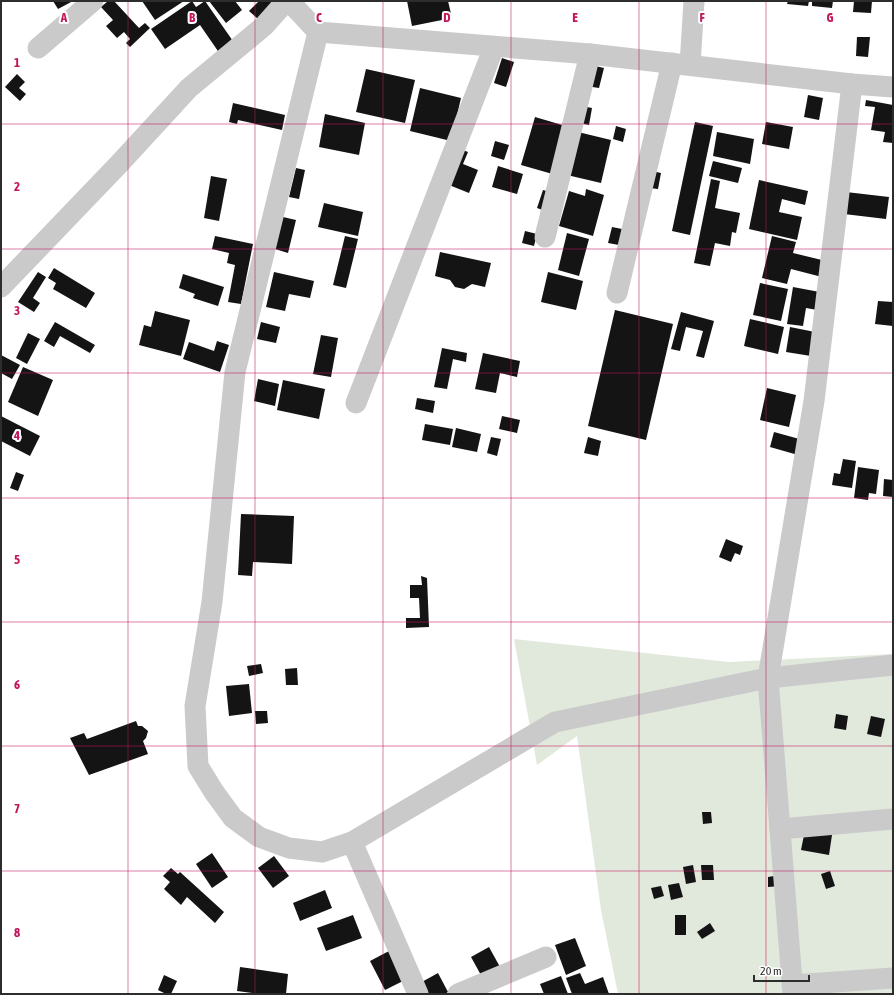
<svg xmlns="http://www.w3.org/2000/svg" width="894" height="995" viewBox="0 0 894 995" font-family="'Asap Condensed',sans-serif">
<style>
.green{fill:#e1e9dc}
.building{fill:#141414}
.lines{fill:none;stroke-linecap:round;stroke-linejoin:round}
.minor{stroke:#cacaca;stroke-width:21}
.grid{fill:none;stroke:#c2185b;stroke-width:1;stroke-opacity:0.55}
.grid-label{font-size:13px;text-anchor:middle;font-weight:bold;fill:#c2185b;stroke:#fff;stroke-width:4;stroke-linejoin:round;paint-order:stroke}
</style>
<rect width="100%" height="100%" fill="#fff"/>
<path class="green" d="M514,639L729,662L893,654V994H618L601,910L577,736L537,765Z"/>
<g class="building">
<path d="M53,1H73L58,9Z"/>
<path d="M108,1H114L139,28L145,23L150,28L130,47L126,43L130,39L124,32L117,38L106,26L113,20L101,7Z"/>
<path d="M142,1H184L155,20Z"/>
<path d="M192,1L196,7L205,1L235,44L220,54L200,25L165,49L151,29Z"/>
<path d="M209,1H235L242,10L226,23Z"/>
<path d="M259,1H274L259,20L249,11Z"/>
<path d="M407,1H448L452,18L412,26Z"/>
<path d="M788,1H809L808,6L787,4Z"/>
<path d="M812,1H833L832,8L812,6Z"/>
<path d="M854,1H872L871,13L853,12Z"/>
<path d="M857,37H870L868,57L856,56Z"/>
<path d="M502,58L514,62L506,87L494,83Z"/>
<path d="M591,65L604,68L599,88L586,86Z"/>
<path d="M366,69L415,80L405,123L356,112Z"/>
<path d="M17,74L25,82L19,88L26,94L20,101L5,87Z"/>
<path d="M420,88L461,98L451,141L410,131Z"/>
<path d="M808,95L823,98L819,120L804,117Z"/>
<path d="M866,100L893,105V143L883,142L885,132L871,130L875,107L865,106Z"/>
<path d="M233,103L285,115L282,130L238,120L237,124L229,122Z"/>
<path d="M582,106L592,108L589,125L579,123Z"/>
<path d="M325,114L365,123L359,155L319,147Z"/>
<path d="M535,117L569,127L556,175L521,165Z"/>
<path d="M695,122L713,126L690,235L672,231Z"/>
<path d="M766,122L793,127L789,149L762,144Z"/>
<path d="M616,126L626,129L623,142L613,139Z"/>
<path d="M578,132L611,140L601,183L567,175Z"/>
<path d="M717,132L754,139L750,164L713,156Z"/>
<path d="M495,141L509,145L504,160L491,156Z"/>
<path d="M458,148L468,152L463,164L478,170L469,193L444,183Z"/>
<path d="M713,161L742,168L738,183L709,176Z"/>
<path d="M498,166L523,174L517,194L492,187Z"/>
<path d="M296,168L305,170L299,199L289,197Z"/>
<path d="M652,171L661,173L658,189L649,188Z"/>
<path d="M211,176L227,179L219,221L204,218Z"/>
<path d="M711,179L720,181L715,208L740,213L736,233L732,232L730,246L715,243L710,266L694,263Z"/>
<path d="M759,180L808,191L805,205L782,199L779,212L802,217L797,240L749,229Z"/>
<path d="M586,189L604,195L593,236L559,226L569,191L585,196Z"/>
<path d="M543,190L554,193L548,212L537,208Z"/>
<path d="M846,192L889,197L886,219L844,214Z"/>
<path d="M324,203L363,212L358,236L318,227Z"/>
<path d="M283,217L296,220L288,253L275,249Z"/>
<path d="M612,227L622,229L619,245L608,243Z"/>
<path d="M525,231L537,234L534,246L522,243Z"/>
<path d="M567,233L589,239L579,276L558,270Z"/>
<path d="M215,236L253,244L241,304L228,302L235,265L227,263L229,253L212,249Z"/>
<path d="M345,236L358,239L346,288L333,285Z"/>
<path d="M772,236L796,242L793,253L826,261L822,277L791,269L787,284L762,278Z"/>
<path d="M440,252L491,263L485,287L472,284L464,289L455,287L450,280L435,276Z"/>
<path d="M54,268L95,293L86,308L53,289L56,283L48,278Z"/>
<path d="M38,272L46,277L33,298L40,303L34,312L18,302Z"/>
<path d="M274,272L314,281L310,298L289,294L285,311L266,307Z"/>
<path d="M548,272L583,281L576,310L541,302Z"/>
<path d="M183,274L224,287L218,306L193,298L195,294L179,288Z"/>
<path d="M760,283L788,289L781,321L753,315Z"/>
<path d="M793,287L825,293L823,311L806,308L803,326L787,324Z"/>
<path d="M878,301L893,302V326L875,324Z"/>
<path d="M615,310L673,324L646,440L588,426Z"/>
<path d="M155,311L190,320L181,356L139,345L144,325L151,327Z"/>
<path d="M681,312L714,321L704,358L696,356L703,331L686,327L680,351L671,349Z"/>
<path d="M750,319L784,327L778,354L744,346Z"/>
<path d="M55,322L95,345L90,353L60,336L54,347L44,341Z"/>
<path d="M261,322L280,327L276,343L257,339Z"/>
<path d="M790,327L815,332L811,356L786,352Z"/>
<path d="M28,333L40,339L27,364L16,358Z"/>
<path d="M321,335L338,338L331,377L313,374Z"/>
<path d="M217,341L229,345L220,372L183,359L189,342L214,351Z"/>
<path d="M442,348L467,353L466,362L453,359L447,389L434,387Z"/>
<path d="M483,353L520,361L517,377L500,373L496,393L475,389Z"/>
<path d="M1,355L20,365L12,379L1,373Z"/>
<path d="M23,367L53,380L38,416L8,402Z"/>
<path d="M258,379L279,384L275,406L254,401Z"/>
<path d="M283,380L325,389L319,419L277,410Z"/>
<path d="M767,388L796,395L789,427L760,420Z"/>
<path d="M417,398L435,401L433,413L415,409Z"/>
<path d="M1,416L40,436L30,456L1,441Z"/>
<path d="M502,416L520,420L517,433L499,429Z"/>
<path d="M425,424L453,429L450,445L422,440Z"/>
<path d="M456,428L481,434L477,452L452,447Z"/>
<path d="M774,432L803,440L798,455L770,447Z"/>
<path d="M491,437L501,439L497,456L487,453Z"/>
<path d="M588,437L601,441L598,456L584,453Z"/>
<path d="M843,459L856,461L852,488L832,485L834,473L840,474Z"/>
<path d="M858,467L879,470L876,494L869,493L868,500L854,498Z"/>
<path d="M16,472L24,475L18,491L10,488Z"/>
<path d="M884,479L893,480V497L883,496Z"/>
<path d="M241,514L294,516L292,564L253,562L252,576L238,575Z"/>
<path d="M726,539L743,546L740,555L735,553L731,562L719,557Z"/>
<path d="M421,576L427,578L429,627L406,628V618H420L419,598H410V585H422Z"/>
<path d="M261,664L263,673L249,676L247,666Z"/>
<path d="M297,668L298,685H286L285,669Z"/>
<path d="M249,684L252,713L229,716L226,686Z"/>
<path d="M255,711H267L268,723L256,724Z"/>
<path d="M836,714L848,716L846,730L834,728Z"/>
<path d="M871,716L885,719L881,737L867,734Z"/>
<path d="M136,721L138,726H142L148,731L146,738L143,741L148,754L89,775L70,738L84,733L87,739Z"/>
<path d="M702,812H711L712,823L703,824Z"/>
<path d="M805,830L832,835L829,855L801,850Z"/>
<path d="M212,853L228,877L212,888L196,864Z"/>
<path d="M274,856L289,876L273,888L258,868Z"/>
<path d="M693,865L696,882L686,884L683,867Z"/>
<path d="M701,865H713L714,880H702Z"/>
<path d="M171,868L178,874L180,872L224,912L215,923L187,897L181,905L164,889L170,882L163,876Z"/>
<path d="M830,871L835,886L826,889L821,874Z"/>
<path d="M780,875L781,886L768,887V877Z"/>
<path d="M679,883L683,897L671,900L668,885Z"/>
<path d="M661,886L664,896L654,899L651,888Z"/>
<path d="M325,890L332,908L300,921L293,903Z"/>
<path d="M353,915L362,938L326,951L317,928Z"/>
<rect x="675" y="915" width="11" height="20"/>
<path d="M710,923L715,931L702,939L697,932Z"/>
<path d="M575,938L586,966L566,975L555,945Z"/>
<path d="M489,947L500,967L482,977L471,957Z"/>
<path d="M389,951L403,981L385,990L370,961Z"/>
<path d="M240,967L288,974L286,994H259L237,991Z"/>
<path d="M438,973L448,992L445,994H426L420,983Z"/>
<path d="M580,973L585,984L603,977L609,994H572L566,978Z"/>
<path d="M164,975L177,981L171,994H166L158,990Z"/>
<path d="M561,976L568,994H544L540,984Z"/>
</g>
<g class="lines">
<g class="minor">
<path d="M289,1L318,32L590,54L852,84L893,87"/>
<path d="M318,32L235,372L212,602L195,706L198,766L214,792L233,818L259,837L289,848L322,852L352,842L418,994"/>
<path d="M38,48L93,1"/>
<path d="M690,65L694,1"/>
<path d="M545,237L590,54"/>
<path d="M1,287L120,163L189,88L264,26L280,8L283,1"/>
<path d="M617,293L672,63"/>
<path d="M356,403L494,47"/>
<path d="M780,829L893,819"/>
<path d="M352,842L555,722L768,678L893,665"/>
<path d="M792,985L893,978"/>
<path d="M458,994L546,957"/>
<path d="M793,994L768,678L814,401L852,84"/>
</g>
</g>
<path class="grid" d="M128,1V994M255,1V994M383,1V994M511,1V994M639,1V994M766,1V994M1,124H893M1,249H893M1,373H893M1,498H893M1,622H893M1,746H893M1,871H893"/>
<g class="grid-label">
<text x="64" y="22">A</text>
<text x="192" y="22">B</text>
<text x="319" y="22">C</text>
<text x="447" y="22">D</text>
<text x="575" y="22">E</text>
<text x="702" y="22">F</text>
<text x="830" y="22">G</text>
<text x="17" y="67">1</text>
<text x="17" y="191">2</text>
<text x="17" y="315">3</text>
<text x="17" y="440">4</text>
<text x="17" y="564">5</text>
<text x="17" y="689">6</text>
<text x="17" y="813">7</text>
<text x="17" y="937">8</text>
</g>
<rect width="894" height="995" fill="none" stroke="#2d2d2d" stroke-width="4"/>
<path d="M754 975v6h55v-6" fill="none" stroke="#2d2d2d" stroke-width="2"/>
<text x="760" y="975" font-size="12" fill="#2d2d2d" stroke="#ffffff" stroke-width="3" paint-order="stroke">20 m</text>
</svg>
